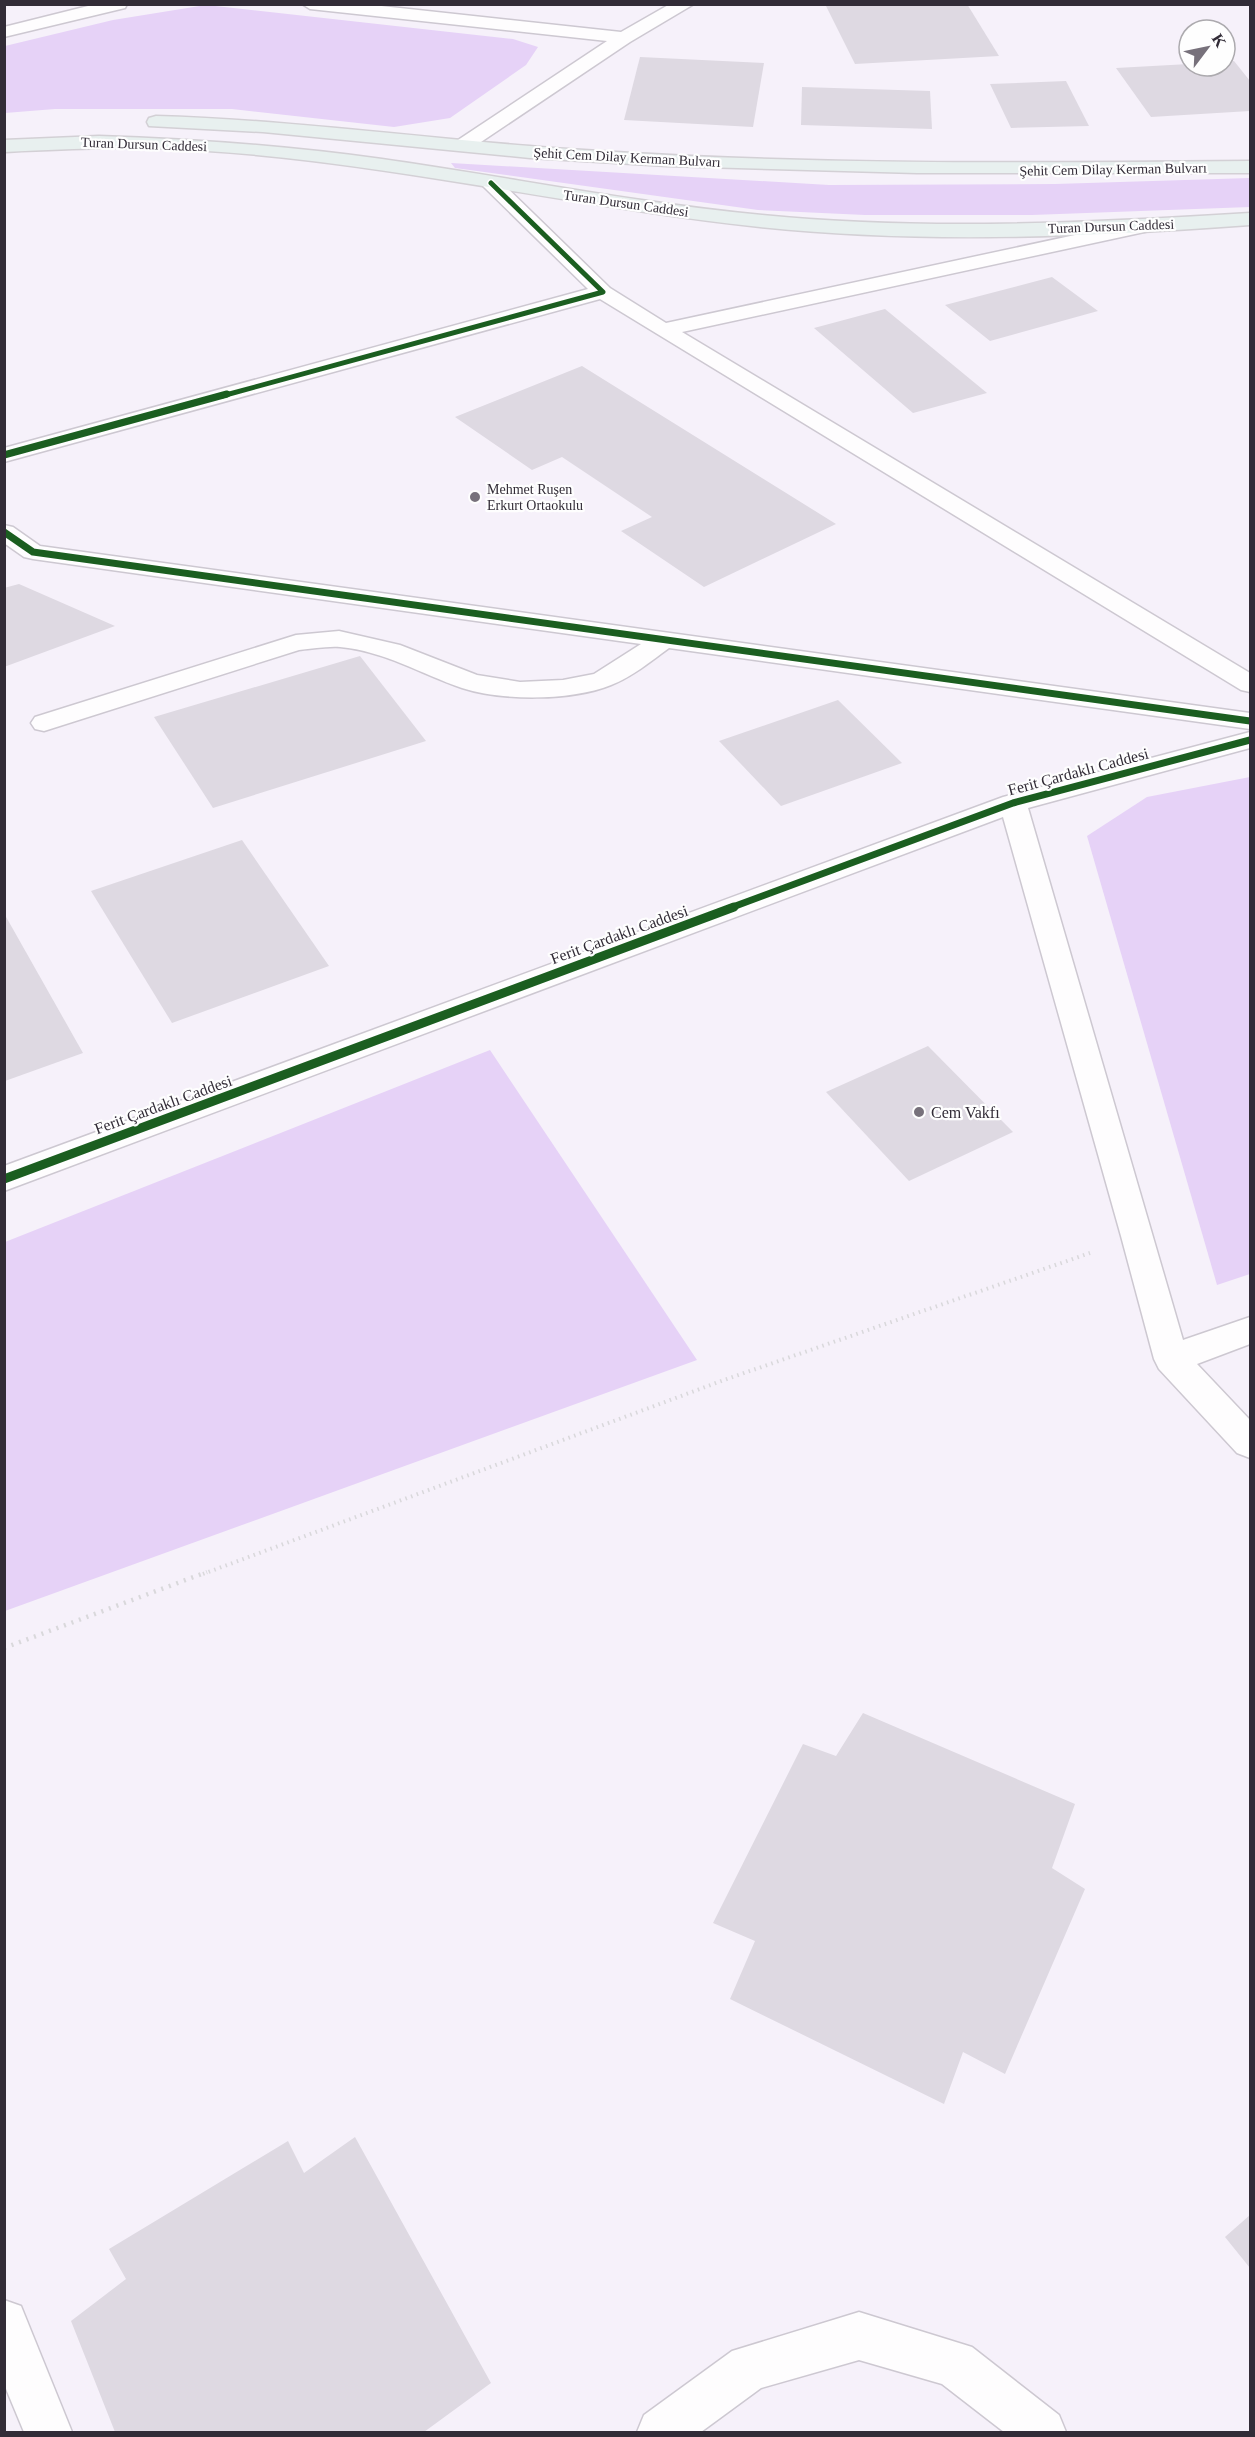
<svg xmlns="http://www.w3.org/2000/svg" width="1255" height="2437" viewBox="0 0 1255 2437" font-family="'Times New Roman',serif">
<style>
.green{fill:#e6d2f7}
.building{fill:#ded9e2}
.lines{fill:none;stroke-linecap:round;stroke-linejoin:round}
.minor-casing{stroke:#cdc8d1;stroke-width:3}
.major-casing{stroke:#d3d0d5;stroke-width:3}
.path-far1{stroke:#d9d8db;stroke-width:4;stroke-dasharray:1.5 4.5;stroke-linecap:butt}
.path{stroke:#d9d8db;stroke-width:4.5;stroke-dasharray:2 6;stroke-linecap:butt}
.minor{fill:#fefdfe;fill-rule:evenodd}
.major{fill:#e8f0ef;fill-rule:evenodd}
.cycleway-far2-casing{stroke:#fefefe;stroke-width:8}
.cycleway-far1-casing{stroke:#fefefe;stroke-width:10}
.cycleway-casing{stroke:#fefefe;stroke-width:13}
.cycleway-far2{stroke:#1b5e20;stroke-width:5}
.cycleway-far1{stroke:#1b5e20;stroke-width:7}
.cycleway{stroke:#1b5e20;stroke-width:9}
.poi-dot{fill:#77717b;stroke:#fefefe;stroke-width:2}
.labels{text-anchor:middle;stroke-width:4.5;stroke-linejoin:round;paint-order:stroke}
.far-street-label{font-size:14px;fill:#322c37;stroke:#fefefe}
.far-poi-label{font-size:14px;fill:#322c37;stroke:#fefefe;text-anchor:start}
.street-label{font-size:16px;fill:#322c37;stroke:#fefefe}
.poi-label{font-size:16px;fill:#322c37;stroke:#fefefe;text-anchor:start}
</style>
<rect width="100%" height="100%" fill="#f6f1fa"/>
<g class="green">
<path d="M206,5L513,39L538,47L526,65L450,118L394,127L232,109H55L5,113V46L113,20Z"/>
<path d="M451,163L829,185L1055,184L1250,178V207L1032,215H865L758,210L455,168Z"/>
<path d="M1250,777V1274L1217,1285L1087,836L1147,797Z"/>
<path d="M490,1050L697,1360L5,1611V1242Z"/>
</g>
<g class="building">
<path d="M825,4H967L999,56L855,64Z"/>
<path d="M640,57L764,63L753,127L624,120Z"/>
<path d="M1234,61L1250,81V111L1151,117L1116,68L1189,64V66H1225V62Z"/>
<path d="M1066,81L1089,126L1011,128L990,84Z"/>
<path d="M802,87L930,91L932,129L801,125Z"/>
<path d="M1052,277L1098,311L990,341L945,305Z"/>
<path d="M885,309L987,393L913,413L814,328Z"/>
<path d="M582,366L836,524L704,587L621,531L652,517L562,457L532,470L455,417Z"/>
<path d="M19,584L115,626L4,667V588Z"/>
<path d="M360,656L426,741L213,808L154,717Z"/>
<path d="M838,700L902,763L781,806L719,741Z"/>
<path d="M242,840L329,966L172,1023L91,891Z"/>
<path d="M5,915L83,1053L5,1081Z"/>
<path d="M928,1046L1013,1132L909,1181L826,1092Z"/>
<path d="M863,1713L1075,1804L1052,1868L1085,1889L1005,2074L963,2052L944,2104L730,1999L755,1941L713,1923L803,1744L836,1756Z"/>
<path d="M355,2137L491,2383L424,2432H115L71,2321L126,2279L109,2249L288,2141L304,2173Z"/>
<path d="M1250,2215V2268L1225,2237Z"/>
</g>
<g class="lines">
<defs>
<g id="minor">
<path d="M96,4H127L125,8L4,37V27Z"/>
<path d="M302,4H363L621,32L670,4H694L630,42L469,150H455L452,146L455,142L607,41L310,9Z"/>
<path d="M491,177L498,179L610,288L666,323L1149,219L1156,221L1159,225L1156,229L1149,231L682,332L1250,673V692L1241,690L600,299L4,462V448L588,289L484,187L481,183L484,179Z"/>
<path d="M4,525L13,527L40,546L1250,713V729L669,648C651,661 632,677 611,685C572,701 502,701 462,688C421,674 384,651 340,647C327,646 312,649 299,650L44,731L35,729L31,723L35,717L296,635L339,631L400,645L477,675L520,682L563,680L594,674L641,644L33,559L24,557L4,543Z"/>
<path d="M1250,732V748L1028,808L1183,1340L1250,1317V1344L1197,1364L1250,1420V1458L1237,1453L1159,1369L1154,1359L1121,1236L1003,817L4,1191V1166L1003,797Z"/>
<path d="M4,2300L21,2306L72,2432H24L4,2384Z"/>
<path d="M859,2312L972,2347L1059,2415L1066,2432H1004L942,2384L859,2360L761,2388L701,2432H637L644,2415L732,2351Z"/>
</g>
<g id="major">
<path d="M156,116C299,120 441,141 584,150C806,165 1028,163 1250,161V173H917L667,166L530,158L263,132L149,126L147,122L149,118Z"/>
<path d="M99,136C194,139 288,146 382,159C509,177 635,203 762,215C925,231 1087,223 1250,213V225C1088,237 923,244 760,227C571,207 384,161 193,150C130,146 68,149 4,152V140Z"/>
</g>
</defs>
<use href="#minor" class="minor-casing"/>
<use href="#major" class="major-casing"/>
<path class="path-far1" d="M203,1574L724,1380L1090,1253"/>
<path class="path" d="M4,1648L207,1572"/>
<use href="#minor" class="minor"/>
<use href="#major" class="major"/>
<defs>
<path id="cycleway-far2" d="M222,396L603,292L491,183"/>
<g id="cycleway-far1">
<path d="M4,455L227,394"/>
<path d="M4,532L33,552L1250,721"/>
<path d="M730,908L1013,803L1250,740"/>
</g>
<path id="cycleway" d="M4,1179L734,907"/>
</defs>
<use href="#cycleway-far2" class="cycleway-far2-casing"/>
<use href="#cycleway-far1" class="cycleway-far1-casing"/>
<use href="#cycleway" class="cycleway-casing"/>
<use href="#cycleway-far2" class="cycleway-far2"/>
<use href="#cycleway-far1" class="cycleway-far1"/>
<use href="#cycleway" class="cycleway"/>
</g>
<g class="poi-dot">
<circle cx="475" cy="497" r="6"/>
<circle cx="919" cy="1112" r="6"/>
</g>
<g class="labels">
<g class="far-street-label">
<text transform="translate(144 144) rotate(2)" y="5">Turan Dursun Caddesi</text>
<text transform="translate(627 157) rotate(3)" y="5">Şehit Cem Dilay Kerman Bulvarı</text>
<text transform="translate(1113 169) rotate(-1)" y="5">Şehit Cem Dilay Kerman Bulvarı</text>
<text transform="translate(626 203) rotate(8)" y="5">Turan Dursun Caddesi</text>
<text transform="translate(1111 226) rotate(-2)" y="5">Turan Dursun Caddesi</text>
</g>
<g class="far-poi-label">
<text x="487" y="494">Mehmet Ruşen<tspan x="487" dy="16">Erkurt Ortaokulu</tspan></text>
</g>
<g class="street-label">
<text transform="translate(1078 771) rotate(-15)" y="6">Ferit Çardaklı Caddesi</text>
<text transform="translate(619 934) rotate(-20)" y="6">Ferit Çardaklı Caddesi</text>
<text transform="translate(163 1104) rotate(-20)" y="6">Ferit Çardaklı Caddesi</text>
</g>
<g class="poi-label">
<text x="931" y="1118">Cem Vakfı</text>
</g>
</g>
<rect width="1255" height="2437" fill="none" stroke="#322c37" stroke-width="12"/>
<g transform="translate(1207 48) rotate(58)"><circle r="28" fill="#fefefe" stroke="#acaaae" stroke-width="1.5"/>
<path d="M0-4.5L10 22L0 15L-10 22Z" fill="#77717b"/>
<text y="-9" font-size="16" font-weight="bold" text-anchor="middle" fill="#322c37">K</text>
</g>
</svg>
